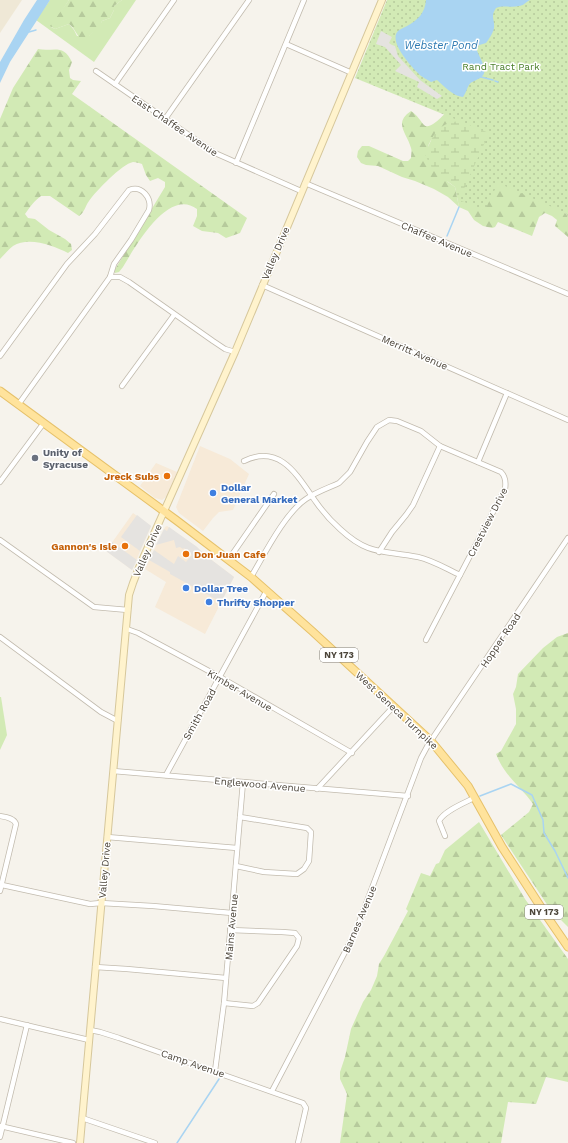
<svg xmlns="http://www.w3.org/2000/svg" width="568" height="1143" viewBox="0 0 568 1143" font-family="'Work Sans',sans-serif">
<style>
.commercial{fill:#f7ead8}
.education{fill:#efe8d6}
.grass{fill:#d2eab5}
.forest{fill:url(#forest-firs)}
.wetland{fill:url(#wetland-marsh)}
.park{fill:url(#park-dots)}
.parking{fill:#e5e3e0}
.water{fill:#a9d4f2}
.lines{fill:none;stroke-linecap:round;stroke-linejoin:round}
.stream{stroke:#a9d4f2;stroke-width:1.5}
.minor-casing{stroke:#c2bbae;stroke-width:6}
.secondary-casing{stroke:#d6c79b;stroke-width:8}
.primary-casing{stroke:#e6c16a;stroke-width:9}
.minor{stroke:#fff;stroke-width:4.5}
.secondary{stroke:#fff3cd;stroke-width:6}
.primary{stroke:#ffe39c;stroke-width:7}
.worship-dot{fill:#6b7280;stroke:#fff;stroke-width:1.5}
.food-dot{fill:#e8710a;stroke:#fff;stroke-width:1.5}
.shop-dot{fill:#3f7fe0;stroke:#fff;stroke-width:1.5}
.labels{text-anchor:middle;stroke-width:3;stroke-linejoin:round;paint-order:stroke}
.shield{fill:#fff;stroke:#817c74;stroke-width:1}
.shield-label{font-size:9px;font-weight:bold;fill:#4b4439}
.park-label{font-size:10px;fill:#4a7f2a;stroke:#fff}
.street-label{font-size:10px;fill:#4b4439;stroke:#fff}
.worship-label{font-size:10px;font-weight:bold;fill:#5b616d;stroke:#fff;text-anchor:start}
.food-label{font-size:10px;font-weight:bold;fill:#c56008;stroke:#fff;text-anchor:end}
.shop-label{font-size:10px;font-weight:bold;fill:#366cbe;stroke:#fff;text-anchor:start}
.water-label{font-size:11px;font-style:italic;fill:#2e7ab2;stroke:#fff}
</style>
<defs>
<pattern id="forest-firs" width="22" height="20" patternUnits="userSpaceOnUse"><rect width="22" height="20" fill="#d2eab5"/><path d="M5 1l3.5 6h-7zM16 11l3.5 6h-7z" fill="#b6ca9c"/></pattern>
<pattern id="wetland-marsh" width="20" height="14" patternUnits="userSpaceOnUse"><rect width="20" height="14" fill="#d2eab5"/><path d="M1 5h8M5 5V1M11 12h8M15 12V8" fill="none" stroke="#b6ca9c"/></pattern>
<pattern id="park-dots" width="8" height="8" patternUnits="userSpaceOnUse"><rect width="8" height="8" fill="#d2eab5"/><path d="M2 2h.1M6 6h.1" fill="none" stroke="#b6ca9c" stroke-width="1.8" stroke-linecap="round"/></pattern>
</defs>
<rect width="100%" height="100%" fill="#f6f3ec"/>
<g class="commercial">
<path d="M200,446L230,459L249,474L233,510L219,512L213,518L203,531L179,513L176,507Z"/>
<path d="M156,463L177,472L167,496L162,500L155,498L140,486Z"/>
<path d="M133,513L151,526L132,570L106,551Z"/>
<path d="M167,526L197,547L205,555L234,577L205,634L155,607L166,582L145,569L165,527Z"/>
</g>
<path class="education" d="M0,0H22L0,33Z"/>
<g class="grass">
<path d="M50,0H69L51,27L55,29L69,24L74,30L77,36H89L101,23L102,21L110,18L114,10V6L122,0H136L94,62L36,20Z"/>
<path d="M0,697H1L7,735L0,750Z"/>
</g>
<g class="forest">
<path d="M69,0H122L114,6V10L110,18L102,21L99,29C92,31 89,39 82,40C76,35 75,28 69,24L55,29L50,26Z"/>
<path d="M568,0L486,115L431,140L428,146L448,182L455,187L459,207L502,176L553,195L568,217V237L555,226L557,220L552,216L545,213L539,217L532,236L498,222L495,227L492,228L483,226L474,220L468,211L459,207L448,197L434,189L415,181L402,177L378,166L366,165L361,163L357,157L358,151L362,146H369L403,161H408L411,158C411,155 412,151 411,148C407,133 393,123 411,111C418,116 419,119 424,125C431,131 446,112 451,107Z"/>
<path d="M38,49C54,52 63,43 72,62L69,70L70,78L73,80L81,81L72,94L247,218L240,233L226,238L218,233L202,231L193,226L197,216V209C168,187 135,247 123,267L119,272L115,273L114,271L165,187V182L158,178L150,181L146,175L142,164C139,163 136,162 133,162C122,164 96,191 89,201C85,206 85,212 79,216L50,196H41C34,201 30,207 25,214L28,218L35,219L49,230L65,239L71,244L72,250L68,253C54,246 29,236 13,246C9,249 4,255 0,259V119L13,88Z"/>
<path d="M568,633V927L550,909L501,835L529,812L533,804C520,785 505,777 496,754L501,751L516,724V709L513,694L516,687L518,674L543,648L557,637Z"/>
<path d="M479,822L525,899L568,959V1082L546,1077L536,1104L508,1102L501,1143H340L347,1094L340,1079V1072L345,1057L351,1029L363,1002L371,990L377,976L379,964L384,956L408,911L406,909L421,873L430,876L436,864L439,863L445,850Z"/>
</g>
<path class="wetland" d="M568,9V217L553,195L502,176L481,201L469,208L459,207L455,187C439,174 433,174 425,154C436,129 437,124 465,120Z"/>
<path class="park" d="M387,0H568V214L498,183L485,210L459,200L489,133L355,78Z"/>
<g class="parking">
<path d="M381,31L392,37L389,43L392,45L395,46L398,56L420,80L442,96L437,99L417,87L419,82L395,71L401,65L385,47L376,44Z"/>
<path d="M137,515L151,526L140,551L121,537Z"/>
<path d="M169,527L197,547L205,555L234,577L221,602L170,574V572L149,560L154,550L174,564L178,556L186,562L192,555L184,548L183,549L180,547L176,548L174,540L156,545L164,529L167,531Z"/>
<path d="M112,542L137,560L132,570L106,551Z"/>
</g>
<g class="water">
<path d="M37,0H50L10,62L0,83V62L24,20Z"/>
<path d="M426,0H530C526,2 523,6 519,6C511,8 503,5 496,8C490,17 495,19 494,28C493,33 489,39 486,43L476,46C477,54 482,59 484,67C487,80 473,79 469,85C467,88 466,93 463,97C453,96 445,87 437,80L431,82C427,79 421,77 418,73C411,66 388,41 398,31C400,29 404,28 407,26C418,20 425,13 426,0Z"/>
</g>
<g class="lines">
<g class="stream">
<path d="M29,32L36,30"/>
<path d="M481,77L493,80"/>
<path d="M495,81L498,82"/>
<path d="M447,236L459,207"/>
<path d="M480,796L511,784L532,795L543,820L544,833L555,851L568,878"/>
<path d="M177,1143L219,1079"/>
</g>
<defs>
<g id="minor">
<path d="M286,44L352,73"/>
<path d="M96,71L215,153L301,191"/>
<path d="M115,84L174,0"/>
<path d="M165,119L249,0"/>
<path d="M236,163L304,0"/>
<path d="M305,183L568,294"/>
<path d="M110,277H120L129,282L213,341L225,349L235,352"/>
<path d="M262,285L568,420"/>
<path d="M0,356L67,264L95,234L129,190C142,185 152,198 149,210L131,240L114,264L110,277L18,405"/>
<path d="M122,386L174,315"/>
<path d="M244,461C281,443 298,477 316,502C323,512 331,521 340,529C369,556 383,550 418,557C432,560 447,569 460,575"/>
<path d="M478,462L507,393"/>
<path d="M0,482L43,424"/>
<path d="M0,540L94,607L128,610"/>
<path d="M379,552L392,532L406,515L413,505L440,446"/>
<path d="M229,559L274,494"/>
<path d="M251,577C264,555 285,513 306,499C316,492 328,488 339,483L350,472L367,442L377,427L389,420L397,421L421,431L440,446L501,472C506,477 506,483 505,489L426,640"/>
<path d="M127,629L138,633L220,677L352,753"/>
<path d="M0,637L101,712L118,721"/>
<path d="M113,771L408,796"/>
<path d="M166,775L267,590"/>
<path d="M317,789L394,706"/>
<path d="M0,816C6,817 14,818 16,824L0,891"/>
<path d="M445,836L439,821C444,811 464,803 474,798"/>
<path d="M107,837L237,848"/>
<path d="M236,866L264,872L297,874L304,869L309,861L311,832L307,828L240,817"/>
<path d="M2,885L90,904L101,903L153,906L232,913"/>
<path d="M95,967L127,969L226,978"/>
<path d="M224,1003L253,1006L258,1003L297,946L299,938L295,933L282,932L230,930"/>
<path d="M0,1019L89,1040"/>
<path d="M90,1030L100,1032L119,1038L303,1103L306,1108L298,1143"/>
<path d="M215,1071L224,1003L243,782"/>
<path d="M272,1091L355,933L421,758L428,745L568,538"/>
<path d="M82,1118L155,1143"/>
<path d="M0,1126L73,1143"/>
<path d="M0,1137L27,1025"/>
</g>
<path id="secondary" d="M80,1143L129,595L133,583L140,565L235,352L382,0"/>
<path id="primary" d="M0,391L176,520L251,577L312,631L431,741L468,786L502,847L546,915L568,947"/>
</defs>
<use href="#minor" class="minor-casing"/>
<use href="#secondary" class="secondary-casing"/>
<use href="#primary" class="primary-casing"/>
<use href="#minor" class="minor"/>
<use href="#secondary" class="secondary"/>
<use href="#primary" class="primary"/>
</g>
<circle class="worship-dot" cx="35" cy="458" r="4"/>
<g class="food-dot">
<circle cx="167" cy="476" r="4"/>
<circle cx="125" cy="546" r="4"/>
<circle cx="186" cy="554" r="4"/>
</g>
<g class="shop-dot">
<circle cx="213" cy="493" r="4"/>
<circle cx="186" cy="588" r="4"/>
<circle cx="209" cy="602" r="4"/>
</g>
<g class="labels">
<g class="shield">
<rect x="320" y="648" width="38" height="14" rx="3"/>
<rect x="525" y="905" width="38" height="14" rx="3"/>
</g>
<g class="shield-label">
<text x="339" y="658">NY 173</text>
<text x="544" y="915">NY 173</text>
</g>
<g class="park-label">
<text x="501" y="70">Rand Tract Park</text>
</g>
<g class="street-label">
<text transform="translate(175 125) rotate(34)" y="4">East Chaffee Avenue</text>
<text transform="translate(437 239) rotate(23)" y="4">Chaffee Avenue</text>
<text transform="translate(275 253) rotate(-67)" y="4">Valley Drive</text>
<text transform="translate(415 352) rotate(24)" y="4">Merritt Avenue</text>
<text transform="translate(487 522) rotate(-63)" y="4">Crestview Drive</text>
<text transform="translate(147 550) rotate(-66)" y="4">Valley Drive</text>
<text transform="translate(500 640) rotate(-56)" y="4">Hopper Road</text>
<text transform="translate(240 690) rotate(30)" y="4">Kimber Avenue</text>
<text transform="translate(397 710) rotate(43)" y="4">West Seneca Turnpike</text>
<text transform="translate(199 714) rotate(-61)" y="4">Smith Road</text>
<text transform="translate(260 784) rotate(5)" y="4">Englewood Avenue</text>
<text transform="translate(104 870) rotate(-85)" y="4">Valley Drive</text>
<text transform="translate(359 919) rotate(-67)" y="4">Barnes Avenue</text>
<text transform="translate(231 927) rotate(-85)" y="4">Mains Avenue</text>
<text transform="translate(193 1063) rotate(19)" y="4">Camp Avenue</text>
</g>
<g class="worship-label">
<text x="43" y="456">Unity of<tspan x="43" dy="12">Syracuse</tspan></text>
</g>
<g class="food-label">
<text x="159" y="480">Jreck Subs</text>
<text x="117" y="550">Gannon's Isle</text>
<text x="194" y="558" text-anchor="start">Don Juan Cafe</text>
</g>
<g class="shop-label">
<text x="221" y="491">Dollar<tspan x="221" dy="12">General Market</tspan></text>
<text x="194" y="592">Dollar Tree</text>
<text x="217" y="606">Thrifty Shopper</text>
</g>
<g class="water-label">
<text x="441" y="49">Webster Pond</text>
</g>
</g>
</svg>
